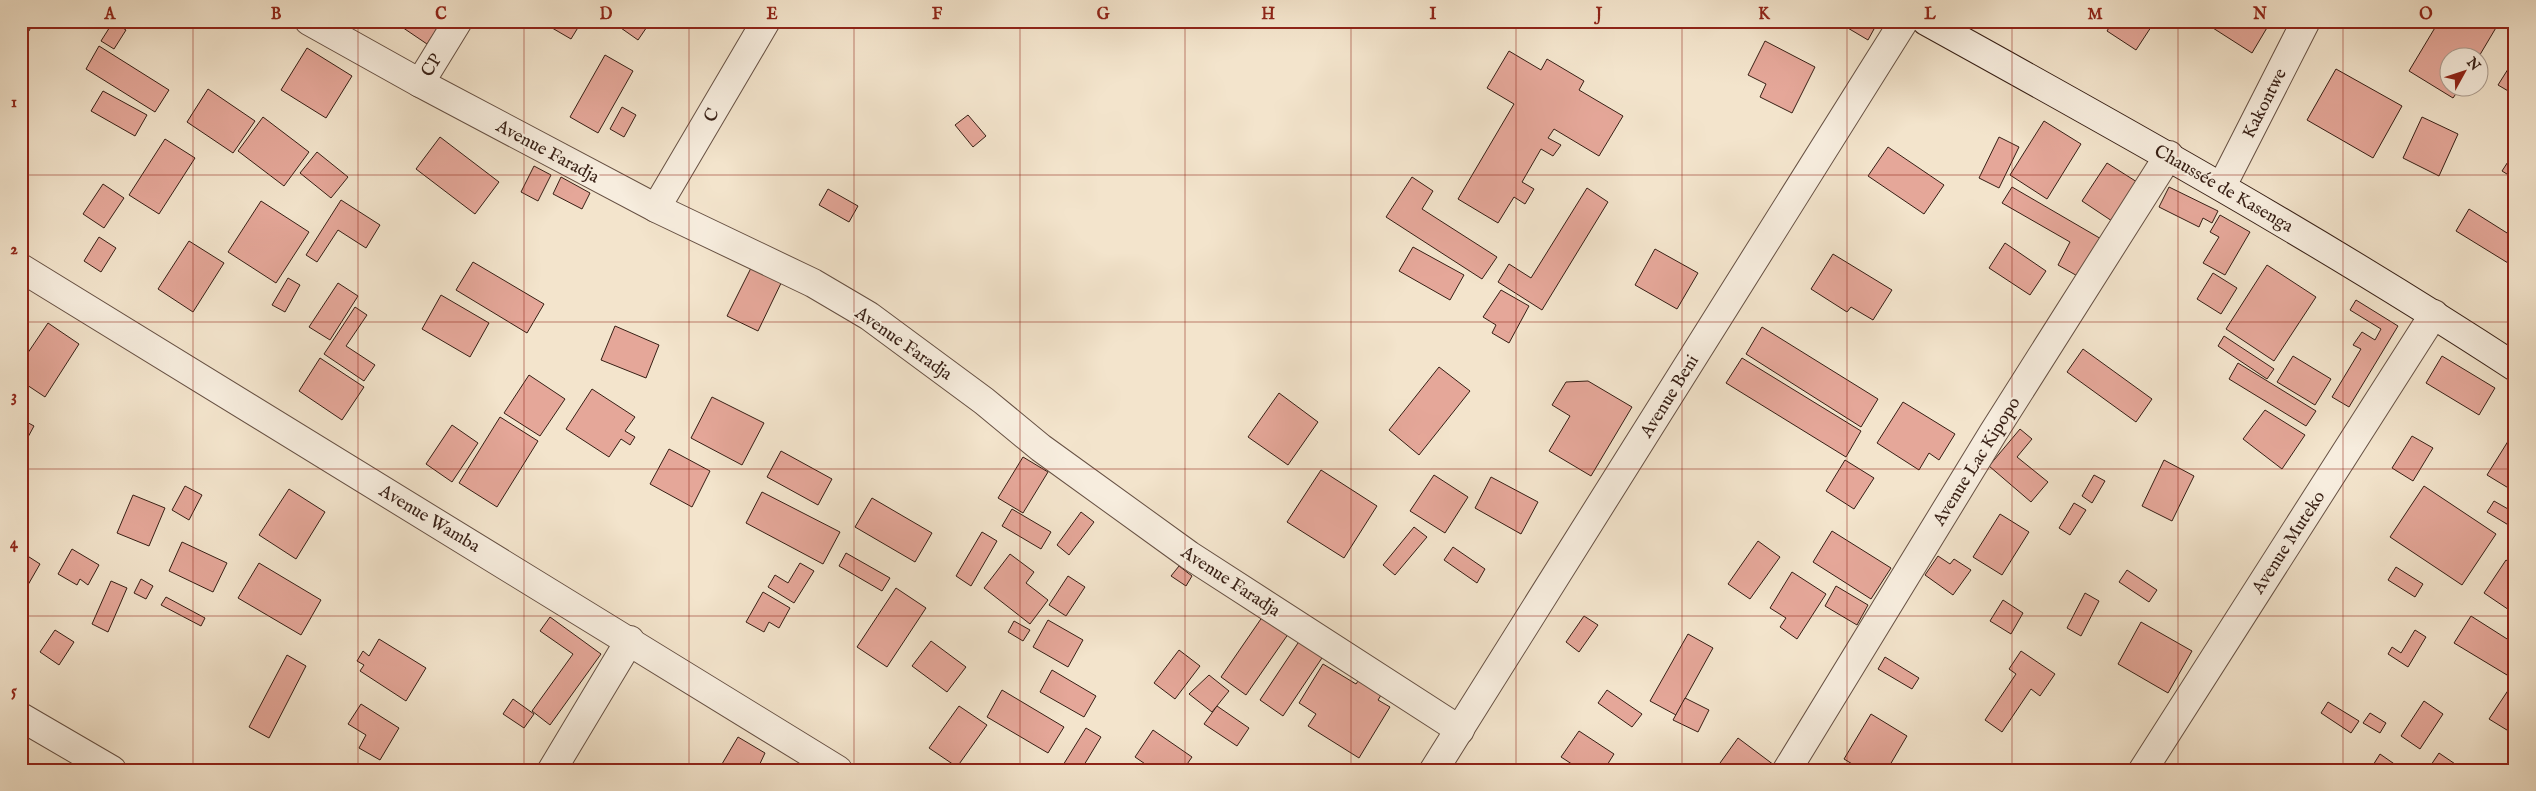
<svg xmlns="http://www.w3.org/2000/svg" width="2536" height="791" viewBox="0 0 2536 791" font-family="'IM FELL English',serif">
<style>
.building{fill:#e5a799;stroke:#371f15}
.lines{fill:none;stroke-linecap:round;stroke-linejoin:round}
.minor-casing{stroke:#665043;stroke-width:30}
.secondary-casing{stroke:#371f15;stroke-width:30}
.minor{stroke:#f7edde;stroke-width:28}
.secondary{stroke:#f7edde;stroke-width:28}
.grid{fill:none;stroke:#8f2418;stroke-width:1;stroke-opacity:0.55}
.labels{text-anchor:middle;stroke-width:4.5;stroke-linejoin:round;paint-order:stroke}
.street-label{font-size:18px;fill:#371f15;stroke:#f7edde}
.neatline{fill:none;stroke:#8f2418;stroke-width:2}
.grid-label{font-size:16px;text-anchor:middle;font-weight:bold;fill:#8f2418}
</style>
<rect width="100%" height="100%" fill="#f3e4cc"/>
<filter id="stains"><feTurbulence type="fractalNoise" baseFrequency=".004" numOctaves="4"/><feColorMatrix values="0 0 0 0 .2 0 0 0 0 .09 0 0 0 0 .02 0 0 0 .5 -.17"/></filter>
<radialGradient id="worn" r=".72"><stop offset=".6" stop-color="#630" stop-opacity="0"/><stop offset="1" stop-color="#630" stop-opacity=".3"/></radialGradient>
<g class="building">
<path d="M21,21H35L27,34L21,30Z"/>
<path d="M393,21H442L427,44Z"/>
<path d="M549,21H582L571,39L547,25Z"/>
<path d="M611,21H651L638,40Z"/>
<path d="M1836,21H1861L1874,29L1868,40Z"/>
<path d="M2113,21H2155L2136,50L2107,31Z"/>
<path d="M2202,21H2271L2252,53Z"/>
<path d="M2439,21H2489L2497,26L2478,58H2448V88H2460L2453,98L2409,71Z"/>
<path d="M113,22L126,30L114,49L101,41Z"/>
<path d="M1765,41L1815,67L1792,113L1760,97L1766,84L1748,75Z"/>
<path d="M99,46L169,90L155,112L86,69Z"/>
<path d="M307,48L352,76L326,118L281,90Z"/>
<path d="M1509,51L1541,70L1547,59L1584,81L1579,90L1623,116L1599,156L1554,129L1548,138L1561,145L1553,156L1541,149L1522,182L1534,189L1525,204L1514,197L1498,223L1458,199L1514,104L1487,88Z"/>
<path d="M605,55L633,71L598,133L570,117Z"/>
<path d="M2515,58V95L2498,85Z"/>
<path d="M2336,69L2402,106L2373,158L2307,120Z"/>
<path d="M208,89L255,121L233,153L187,122Z"/>
<path d="M103,91L147,115L135,136L91,111Z"/>
<path d="M622,107L636,115L624,137L610,129Z"/>
<path d="M968,115L986,136L973,147L955,125Z"/>
<path d="M263,117L309,152L284,186L238,151Z"/>
<path d="M2422,117L2458,134L2439,176L2403,158Z"/>
<path d="M2044,121L2081,144L2047,199L2010,175Z"/>
<path d="M440,137L499,182L475,214L416,169Z"/>
<path d="M1999,137L2019,147L1999,188L1979,178Z"/>
<path d="M165,139L195,158L159,214L129,195Z"/>
<path d="M1888,147L1944,185L1924,214L1868,176Z"/>
<path d="M2515,151V179L2502,171Z"/>
<path d="M317,152L348,177L331,198L300,173Z"/>
<path d="M2107,163L2137,182L2112,221L2082,201Z"/>
<path d="M534,166L551,175L538,201L521,192Z"/>
<path d="M561,177L590,193L582,209L553,194Z"/>
<path d="M1412,177L1433,191L1422,209L1497,257L1482,279L1386,217Z"/>
<path d="M103,184L124,198L104,228L83,214Z"/>
<path d="M2012,187L2103,240L2081,278L2058,265L2070,242L2002,203Z"/>
<path d="M2169,187L2218,211L2212,223L2203,218L2199,227L2159,207Z"/>
<path d="M1587,188L1608,202L1542,310L1498,282L1509,264L1531,278Z"/>
<path d="M828,189L858,206L849,222L819,205Z"/>
<path d="M341,200L380,225L366,248L338,230L317,262L306,255Z"/>
<path d="M261,201L309,232L276,283L228,252Z"/>
<path d="M2469,209L2515,238V253L2508,263L2456,231Z"/>
<path d="M2220,215L2250,232L2225,275L2203,263L2219,237L2210,232Z"/>
<path d="M99,237L116,248L101,272L84,261Z"/>
<path d="M189,241L224,263L193,312L158,289Z"/>
<path d="M2005,243L2046,271L2030,295L1989,268Z"/>
<path d="M1413,247L1464,275L1450,300L1399,271Z"/>
<path d="M1655,249L1698,273L1677,309L1635,285Z"/>
<path d="M1833,254L1892,290L1873,320L1851,307L1847,312L1811,289Z"/>
<path d="M473,262L544,304L527,333L456,290Z"/>
<path d="M754,262L784,277L758,331L727,316Z"/>
<path d="M2267,265L2316,297L2274,361L2226,329Z"/>
<path d="M2213,273L2237,288L2221,314L2197,299Z"/>
<path d="M288,278L300,285L285,312L272,305Z"/>
<path d="M338,283L358,296L330,340L309,327Z"/>
<path d="M1501,290L1529,306L1509,343L1492,333L1496,325L1483,317Z"/>
<path d="M441,295L489,323L470,357L422,329Z"/>
<path d="M2356,300L2398,326L2349,407L2332,397L2361,349L2353,345L2362,332L2375,340L2381,329L2350,310Z"/>
<path d="M355,307L367,315L346,346L375,365L364,381L324,354Z"/>
<path d="M48,323L79,344L45,397L21,381V363Z"/>
<path d="M615,326L659,345L646,378L601,360Z"/>
<path d="M1762,327L1878,399L1861,427L1746,354Z"/>
<path d="M2224,336L2274,369L2267,379L2218,346Z"/>
<path d="M2083,349L2152,399L2136,422L2067,372Z"/>
<path d="M2293,356L2331,379L2315,405L2277,382Z"/>
<path d="M2442,356L2495,388L2479,415L2426,383Z"/>
<path d="M320,358L364,387L342,420L299,391Z"/>
<path d="M1742,358L1861,431L1846,457L1726,383Z"/>
<path d="M2238,363L2316,411L2306,426L2229,379Z"/>
<path d="M1439,367L1470,391L1419,455L1389,430Z"/>
<path d="M529,375L565,399L540,436L504,413Z"/>
<path d="M1588,381L1632,407L1591,476L1549,451L1570,416L1552,405L1566,382Z"/>
<path d="M592,389L635,417L625,431L635,437L630,445L621,439L609,457L566,429Z"/>
<path d="M1279,393L1318,422L1288,465L1248,437Z"/>
<path d="M712,397L764,423L742,465L691,438Z"/>
<path d="M1903,402L1955,434L1939,460L1929,453L1919,470L1877,443Z"/>
<path d="M2265,410L2305,435L2282,469L2243,439Z"/>
<path d="M500,417L538,441L497,507L459,483Z"/>
<path d="M21,419L34,426L21,450Z"/>
<path d="M452,425L478,443L452,482L426,464Z"/>
<path d="M2020,429L2032,439L2017,457L2048,482L2031,502L1989,466Z"/>
<path d="M2515,430V492L2487,475Z"/>
<path d="M2412,436L2433,448L2413,481L2392,468Z"/>
<path d="M669,449L710,471L692,507L650,484Z"/>
<path d="M781,451L832,479L818,505L767,477Z"/>
<path d="M1023,457L1048,472L1023,513L998,498Z"/>
<path d="M1845,460L1874,478L1854,509L1826,491Z"/>
<path d="M2164,460L2194,476L2172,521L2142,506Z"/>
<path d="M1321,470L1377,506L1344,558L1287,522Z"/>
<path d="M1434,475L1468,497L1445,533L1410,511Z"/>
<path d="M2094,475L2105,481L2092,503L2082,496Z"/>
<path d="M1491,477L1538,502L1521,534L1475,508Z"/>
<path d="M185,486L202,495L189,520L172,510Z"/>
<path d="M2424,486L2496,534L2462,585L2390,537Z"/>
<path d="M289,489L325,512L296,559L259,535Z"/>
<path d="M762,492L840,532L823,564L746,523Z"/>
<path d="M133,495L165,508L149,546L117,533Z"/>
<path d="M872,498L932,533L915,562L855,527Z"/>
<path d="M2494,501L2515,513V529L2487,512Z"/>
<path d="M2074,503L2086,510L2070,535L2059,528Z"/>
<path d="M1012,509L1051,532L1041,549L1002,526Z"/>
<path d="M1081,512L1094,522L1069,555L1057,545Z"/>
<path d="M2000,514L2029,532L2002,575L1973,557Z"/>
<path d="M1414,527L1427,537L1395,575L1383,565Z"/>
<path d="M1832,531L1891,568L1871,599L1813,562Z"/>
<path d="M982,532L997,541L971,586L956,576Z"/>
<path d="M1758,541L1780,557L1750,599L1728,584Z"/>
<path d="M182,542L227,563L213,592L169,571Z"/>
<path d="M1453,547L1485,569L1477,583L1444,560Z"/>
<path d="M72,549L99,565L88,585L80,579L77,585L58,574Z"/>
<path d="M846,553L890,578L882,591L839,566Z"/>
<path d="M1010,554L1034,572L1026,583L1048,600L1030,624L984,588Z"/>
<path d="M26,555L40,564L21,597V564Z"/>
<path d="M1938,556L1950,564L1954,559L1971,570L1953,595L1925,575Z"/>
<path d="M2506,560L2515,566V614L2484,593Z"/>
<path d="M259,563L321,600L301,635L238,598Z"/>
<path d="M800,563L814,571L794,603L768,587L775,575L788,583Z"/>
<path d="M1179,566L1192,576L1186,586L1171,576Z"/>
<path d="M2396,567L2423,584L2415,597L2388,580Z"/>
<path d="M2127,570L2157,590L2149,602L2119,582Z"/>
<path d="M1792,572L1826,594L1797,639L1780,627L1786,618L1770,608Z"/>
<path d="M1068,576L1085,587L1066,616L1049,605Z"/>
<path d="M141,579L153,586L146,599L134,593Z"/>
<path d="M111,581L127,588L108,632L92,624Z"/>
<path d="M1836,586L1868,605L1857,625L1825,606Z"/>
<path d="M896,588L926,608L887,667L857,647Z"/>
<path d="M763,592L790,608L779,628L769,622L764,632L746,622Z"/>
<path d="M2085,593L2099,601L2081,636L2067,628Z"/>
<path d="M166,597L205,618L201,626L161,605Z"/>
<path d="M2003,600L2023,613L2011,634L1990,621Z"/>
<path d="M1265,613L1291,630L1246,695L1221,677Z"/>
<path d="M1584,616L1598,625L1579,652L1566,642Z"/>
<path d="M2471,616L2515,644V662L2507,675L2454,643Z"/>
<path d="M550,617L601,654L550,725L532,711L573,654L540,631Z"/>
<path d="M1048,620L1083,640L1068,667L1033,647Z"/>
<path d="M1014,621L1030,630L1023,641L1008,632Z"/>
<path d="M2141,622L2192,651L2168,693L2118,664Z"/>
<path d="M55,630L74,642L59,665L40,652Z"/>
<path d="M2415,630L2426,637L2408,667L2388,654L2392,647L2401,653Z"/>
<path d="M1688,634L1713,648L1676,715L1650,701Z"/>
<path d="M1302,637L1326,652L1283,716L1260,700Z"/>
<path d="M379,639L426,668L406,701L360,671L364,665L357,661L363,651L369,656Z"/>
<path d="M931,641L966,667L947,692L912,666Z"/>
<path d="M1179,650L1200,666L1175,699L1154,683Z"/>
<path d="M2021,651L2055,674L2040,696L2031,689L2002,732L1985,720L2016,674L2009,669Z"/>
<path d="M287,655L306,666L269,738L249,727Z"/>
<path d="M1885,657L1919,678L1912,689L1878,669Z"/>
<path d="M1323,664L1356,684L1360,678L1383,692L1378,700L1390,707L1359,758L1308,726L1316,714L1299,703Z"/>
<path d="M1052,670L1096,696L1084,717L1040,692Z"/>
<path d="M1209,675L1229,691L1212,712L1189,694Z"/>
<path d="M2509,689L2515,693V735L2489,719Z"/>
<path d="M1002,690L1064,727L1048,753L987,717Z"/>
<path d="M1607,690L1642,714L1632,727L1598,703Z"/>
<path d="M1685,698L1709,710L1698,732L1673,720Z"/>
<path d="M513,699L534,714L524,728L503,714Z"/>
<path d="M2424,701L2443,714L2420,749L2401,736Z"/>
<path d="M2328,702L2359,721L2351,733L2321,713Z"/>
<path d="M361,704L399,728L380,760L359,748L366,735L348,724Z"/>
<path d="M959,706L987,725L957,767L929,748Z"/>
<path d="M1217,706L1249,728L1237,746L1204,724Z"/>
<path d="M2370,713L2386,723L2380,733L2363,723Z"/>
<path d="M1871,714L1907,736L1887,770H1862L1844,759Z"/>
<path d="M1086,728L1101,737L1081,770H1060Z"/>
<path d="M1153,730L1192,757L1183,770H1154L1135,757Z"/>
<path d="M1579,731L1614,754L1604,770H1581L1561,757Z"/>
<path d="M738,737L765,753L757,770L746,765L743,770L719,769Z"/>
<path d="M1738,738L1774,765L1771,770H1715Z"/>
<path d="M2439,753L2464,770L2429,768Z"/>
<path d="M2380,754L2403,770H2370Z"/>
</g>
<g class="lines">
<defs>
<g id="minor">
<path d="M309,21L420,83L656,208L813,283L869,316L984,401L1041,448L1189,555L1460,730"/>
<path d="M420,83L458,21"/>
<path d="M2222,186L2306,21"/>
<path d="M656,208L766,21"/>
<path d="M21,268L838,770"/>
<path d="M21,717L112,770"/>
<path d="M552,770L630,640"/>
<path d="M1434,770L1904,21"/>
<path d="M1787,770L1993,433L2169,155"/>
<path d="M2143,770L2434,314"/>
</g>
<path id="secondary" d="M1926,21C2125,131 2324,242 2515,367"/>
</defs>
<use href="#minor" class="minor-casing"/>
<use href="#secondary" class="secondary-casing"/>
<use href="#minor" class="minor"/>
<use href="#secondary" class="secondary"/>
</g>
<path class="grid" d="M193,21V770M358,21V770M524,21V770M689,21V770M854,21V770M1020,21V770M1185,21V770M1351,21V770M1516,21V770M1682,21V770M1847,21V770M2012,21V770M2178,21V770M2343,21V770M21,175H2515M21,322H2515M21,469H2515M21,616H2515"/>
<g class="labels">
<g class="street-label">
<text transform="translate(431 65) rotate(-58)" y="6">CP</text>
<text transform="translate(2264 103) rotate(-63)" y="6">Kakontwe</text>
<text transform="translate(711 115) rotate(-60)" y="6">C</text>
<text transform="translate(548 151) rotate(28)" y="6">Avenue Faradja</text>
<text transform="translate(2224 188) rotate(30)" y="6">Chaussée de Kasenga</text>
<text transform="translate(904 343) rotate(35)" y="6">Avenue Faradja</text>
<text transform="translate(1669 396) rotate(-58)" y="6">Avenue Beni</text>
<text transform="translate(1976 461) rotate(-58)" y="6">Avenue Lac Kipopo</text>
<text transform="translate(430 518) rotate(31)" y="6">Avenue Wamba</text>
<text transform="translate(2288 542) rotate(-57)" y="6">Avenue Muteko</text>
<text transform="translate(1231 581) rotate(33)" y="6">Avenue Faradja</text>
</g>
</g>
<rect width="2536" height="791" fill="none" stroke="#f3e4cc" stroke-width="55"/>
<g transform="translate(2464 72) rotate(50)"><circle r="24" fill="#f7edde" stroke="#aa9b8e"/>
<path d="M0-4L9 19L0 12L-9 19Z" fill="#8f2418"/>
<text y="-8" font-size="14" font-weight="bold" text-anchor="middle" fill="#371f15">N</text>
</g>
<rect x="28" y="28" width="2480" height="736" class="neatline"/>
<g class="grid-label">
<text x="110" y="19">A</text>
<text x="276" y="19">B</text>
<text x="441" y="19">C</text>
<text x="606" y="19">D</text>
<text x="772" y="19">E</text>
<text x="937" y="19">F</text>
<text x="1103" y="19">G</text>
<text x="1268" y="19">H</text>
<text x="1433" y="19">I</text>
<text x="1599" y="19">J</text>
<text x="1764" y="19">K</text>
<text x="1930" y="19">L</text>
<text x="2095" y="19">M</text>
<text x="2260" y="19">N</text>
<text x="2426" y="19">O</text>
<text x="14" y="107">1</text>
<text x="14" y="254">2</text>
<text x="14" y="401">3</text>
<text x="14" y="548">4</text>
<text x="14" y="696">5</text>
</g>
<rect width="100%" height="100%" filter="url(#stains)"/>
<rect width="100%" height="100%" fill="url(#worn)"/>
</svg>
